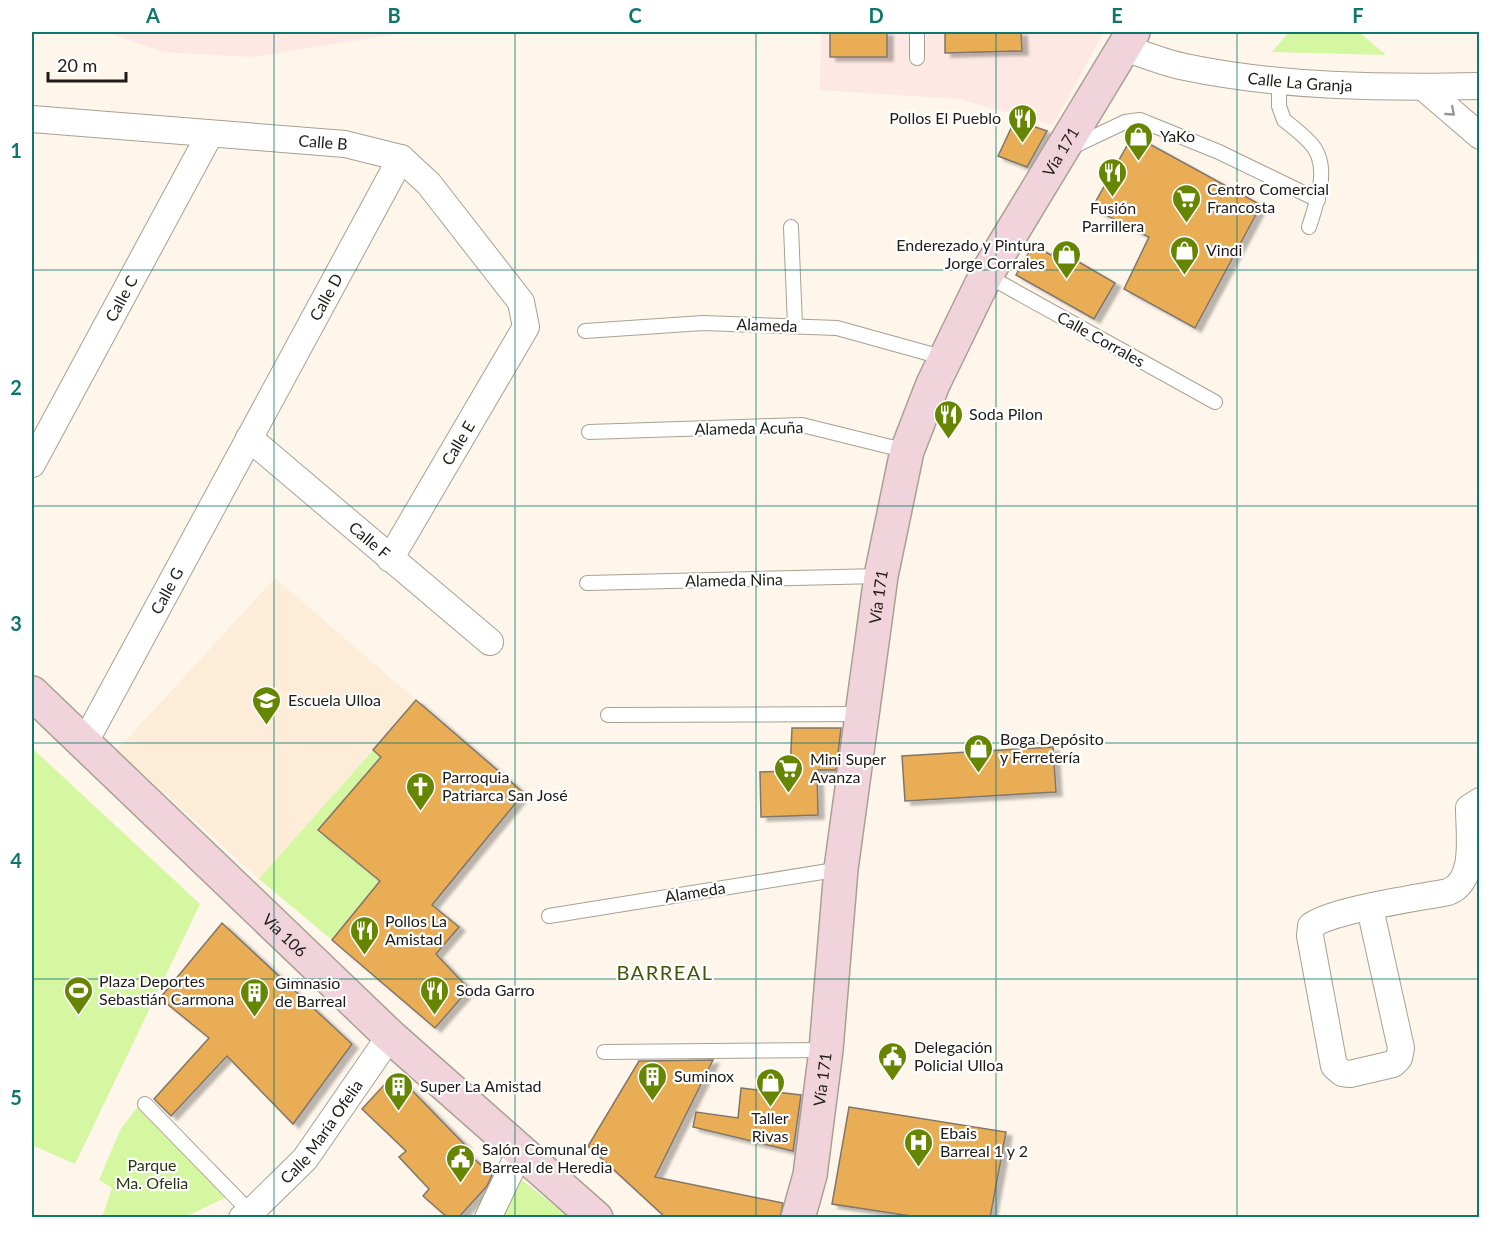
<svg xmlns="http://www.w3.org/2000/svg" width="1511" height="1249" viewBox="0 0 1511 1249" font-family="Lato,sans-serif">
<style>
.industrial{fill:#fde8e4}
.built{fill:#fcecd8}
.green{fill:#d5f7a1}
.building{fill:#e9ad55;stroke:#80766a;stroke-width:1.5;filter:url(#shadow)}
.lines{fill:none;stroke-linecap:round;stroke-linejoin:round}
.service-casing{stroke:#a9a093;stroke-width:16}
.minor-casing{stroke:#a9a093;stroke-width:28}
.secondary-casing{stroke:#a9a093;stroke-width:36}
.service{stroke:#fff;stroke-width:14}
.minor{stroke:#fff;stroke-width:26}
.secondary{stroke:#f1d3db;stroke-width:33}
.oneway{stroke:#9a9896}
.grid{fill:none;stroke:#0f766e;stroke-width:1.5;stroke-opacity:0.55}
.labels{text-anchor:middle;stroke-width:4.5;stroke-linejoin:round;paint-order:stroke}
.street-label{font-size:16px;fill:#1f1b16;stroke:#fff}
.poi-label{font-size:16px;fill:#1f1b16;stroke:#fff;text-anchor:start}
.park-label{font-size:16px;fill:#293710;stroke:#fff}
.quarter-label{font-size:20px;letter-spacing:1.5px;fill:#42570b;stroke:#fff}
.neatline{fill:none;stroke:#0f766e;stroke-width:2}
.grid-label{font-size:20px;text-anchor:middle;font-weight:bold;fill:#0f766e}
</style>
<defs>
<filter id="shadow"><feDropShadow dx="6" dy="4" stdDeviation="1.5" flood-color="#0004"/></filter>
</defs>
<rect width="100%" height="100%" fill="#fef6eb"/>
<g class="industrial">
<path d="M106,32H409L252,57L163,52Z"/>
<path d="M821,32H1104L1053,125L959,99L820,90Z"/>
</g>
<path class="built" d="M275,578L416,700L259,879L117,750Z"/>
<g class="green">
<path d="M1289,32H1359L1386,55L1272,52Z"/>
<path d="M32,748L200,904L75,1164L32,1145Z"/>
<path d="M373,750L381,757L318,830L380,881L332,940L259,879Z"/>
<path d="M140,1104L231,1195L185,1217H102L112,1188L99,1180L120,1130Z"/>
<path d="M518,1177L569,1217L499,1218Z"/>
</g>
<g class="building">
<rect x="830" y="32" width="57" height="25"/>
<path d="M945,32H1021L1022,51L945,53Z"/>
<path d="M1015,120L1047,131L1027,167L998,156Z"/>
<path d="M1133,135L1261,205L1195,328L1124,289L1149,237L1092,208Z"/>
<path d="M1033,245L1051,255L1055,248L1115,283L1094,319L1016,275Z"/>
<path d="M416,700L524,793L432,905L459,927L436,954L469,989L435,1028L332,940L380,881L318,830L381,757L373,750Z"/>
<path d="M792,728H841L836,770H817L818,815L761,817L760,772L790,771Z"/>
<path d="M1053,747L1056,792L905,801L902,756Z"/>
<path d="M222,923L352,1044L293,1124L227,1056L171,1116L154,1099L209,1038L160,998Z"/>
<path d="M713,1060L655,1177L783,1203L780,1218H666L588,1146L639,1061Z"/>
<path d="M395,1073L465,1145L463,1149L492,1175L487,1186L458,1218H448L423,1196L429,1189L399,1157L406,1151L362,1109Z"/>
<path d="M741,1088L801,1095L793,1151L693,1127L696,1112L738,1118Z"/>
<path d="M849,1107L1006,1132L990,1218H924L832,1204Z"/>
</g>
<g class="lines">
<defs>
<g id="service">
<path d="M917,32V58"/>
<path d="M1279,80V106L1284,120C1294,128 1308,138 1315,149C1329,172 1316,204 1309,227"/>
<path d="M1070,148L1125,122L1140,120L1219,152L1318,200"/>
<path d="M791,227L795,326"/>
<path d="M986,275L1215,402"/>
<path d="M585,331L703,323L837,328L945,358"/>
<path d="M589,432L802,425L907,451"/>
<path d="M587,583L881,576"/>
<path d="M608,715L862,714"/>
<path d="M549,916L841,869"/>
<path d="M604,1052L826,1050"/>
<path d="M145,1104L254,1216"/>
</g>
<g id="minor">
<path id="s1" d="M1124,48C1144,54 1164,63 1185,67C1280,87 1383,88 1480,86"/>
<path d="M1423,87L1480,136"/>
<path id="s2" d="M32,119L345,144L401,158L429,184L521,302L526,327L390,559"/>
<path id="s3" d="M249,438L490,642"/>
<path id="s4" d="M32,464L210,134"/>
<path id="s5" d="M85,742L401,158"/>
<path d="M1370,908L1401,1048L1399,1058L1393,1064L1350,1074L1342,1073L1334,1066L1310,936L1311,926C1331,910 1418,898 1448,892C1477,881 1469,835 1469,808L1480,801"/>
<path id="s6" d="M242,1218L252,1211L305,1159L390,1036"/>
<path d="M488,1218L520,1151"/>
</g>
<g id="secondary">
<path id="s7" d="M32,693L390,1036L596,1218"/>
<path id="s8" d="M798,1218L810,1175L826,1050L841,869L881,576L907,451L933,384L986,275L1133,32"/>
</g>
</defs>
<use href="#service" class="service-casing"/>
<use href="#minor" class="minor-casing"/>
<use href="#secondary" class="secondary-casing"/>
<use href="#service" class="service"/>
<use href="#minor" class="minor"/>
<use href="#secondary" class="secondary"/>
</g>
<defs><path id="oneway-chevron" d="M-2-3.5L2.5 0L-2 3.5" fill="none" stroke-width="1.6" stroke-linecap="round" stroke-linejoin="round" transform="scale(1.5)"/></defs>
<use class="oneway" href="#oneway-chevron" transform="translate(1451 112) rotate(41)"/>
<path class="grid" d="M274,32V1218M515,32V1218M756,32V1218M996,32V1218M1237,32V1218M32,270H1480M32,506H1480M32,743H1480M32,979H1480"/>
<defs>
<symbol id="restaurant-pin" viewBox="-11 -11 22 30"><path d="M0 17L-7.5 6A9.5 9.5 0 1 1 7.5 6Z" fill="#668601" stroke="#fff"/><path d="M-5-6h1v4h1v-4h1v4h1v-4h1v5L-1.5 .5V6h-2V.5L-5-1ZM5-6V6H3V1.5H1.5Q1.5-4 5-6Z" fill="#fff"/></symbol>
<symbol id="shop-pin" viewBox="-11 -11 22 30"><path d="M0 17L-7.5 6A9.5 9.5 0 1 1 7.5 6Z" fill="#668601" stroke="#fff"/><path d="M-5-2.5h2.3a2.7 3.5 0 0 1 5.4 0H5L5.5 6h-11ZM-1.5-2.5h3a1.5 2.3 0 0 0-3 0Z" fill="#fff"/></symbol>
<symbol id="supermarket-pin" viewBox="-11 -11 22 30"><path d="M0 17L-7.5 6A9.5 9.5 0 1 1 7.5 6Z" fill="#668601" stroke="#fff"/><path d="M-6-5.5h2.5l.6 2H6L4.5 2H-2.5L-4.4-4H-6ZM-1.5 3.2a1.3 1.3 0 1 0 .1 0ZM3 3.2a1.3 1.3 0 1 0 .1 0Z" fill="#fff"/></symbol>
<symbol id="school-pin" viewBox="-11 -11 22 30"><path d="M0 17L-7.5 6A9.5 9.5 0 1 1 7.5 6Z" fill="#668601" stroke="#fff"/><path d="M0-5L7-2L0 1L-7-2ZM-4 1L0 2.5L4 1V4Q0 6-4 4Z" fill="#fff"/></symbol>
<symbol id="church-pin" viewBox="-11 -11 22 30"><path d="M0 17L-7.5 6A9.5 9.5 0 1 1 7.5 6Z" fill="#668601" stroke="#fff"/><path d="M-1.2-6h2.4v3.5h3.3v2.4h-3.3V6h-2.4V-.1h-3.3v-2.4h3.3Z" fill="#fff"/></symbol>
<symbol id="stadium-pin" viewBox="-11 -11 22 30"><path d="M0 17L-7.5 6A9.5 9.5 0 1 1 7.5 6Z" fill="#668601" stroke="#fff"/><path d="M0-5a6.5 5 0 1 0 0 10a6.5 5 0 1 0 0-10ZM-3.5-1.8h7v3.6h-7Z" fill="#fff"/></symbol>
<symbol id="building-pin" viewBox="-11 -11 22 30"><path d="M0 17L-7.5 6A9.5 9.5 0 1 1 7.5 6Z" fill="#668601" stroke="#fff"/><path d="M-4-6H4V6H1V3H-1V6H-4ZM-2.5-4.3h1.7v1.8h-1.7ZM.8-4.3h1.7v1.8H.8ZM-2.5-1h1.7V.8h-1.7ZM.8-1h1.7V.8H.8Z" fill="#fff"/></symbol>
<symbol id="civic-pin" viewBox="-11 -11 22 30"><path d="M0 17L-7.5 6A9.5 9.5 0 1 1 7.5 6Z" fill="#668601" stroke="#fff"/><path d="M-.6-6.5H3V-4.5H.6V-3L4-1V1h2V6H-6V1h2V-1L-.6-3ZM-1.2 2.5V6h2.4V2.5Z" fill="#fff"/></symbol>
<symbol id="hospital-pin" viewBox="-11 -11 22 30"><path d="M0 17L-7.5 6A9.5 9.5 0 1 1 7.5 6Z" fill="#668601" stroke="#fff"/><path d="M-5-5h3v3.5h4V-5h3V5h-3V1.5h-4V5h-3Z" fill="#fff"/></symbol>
</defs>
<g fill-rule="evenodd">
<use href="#restaurant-pin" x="1006" y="102" width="33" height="45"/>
<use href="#shop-pin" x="1122" y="120" width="33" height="45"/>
<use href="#restaurant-pin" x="1096" y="156" width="33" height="45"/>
<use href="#supermarket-pin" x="1170" y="182" width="33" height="45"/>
<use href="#shop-pin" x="1168" y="234" width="33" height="45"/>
<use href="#shop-pin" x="1050" y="238" width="33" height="45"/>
<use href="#restaurant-pin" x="932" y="398" width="33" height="45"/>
<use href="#school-pin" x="250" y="684" width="33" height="45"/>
<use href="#shop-pin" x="962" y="732" width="33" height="45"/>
<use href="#supermarket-pin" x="772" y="752" width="33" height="45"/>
<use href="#church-pin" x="404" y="770" width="33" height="45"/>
<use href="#restaurant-pin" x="348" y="914" width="33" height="45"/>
<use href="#stadium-pin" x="62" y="974" width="33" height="45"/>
<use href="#restaurant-pin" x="418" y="974" width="33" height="45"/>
<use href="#building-pin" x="238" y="976" width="33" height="45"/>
<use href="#civic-pin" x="876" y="1040" width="33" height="45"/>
<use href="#building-pin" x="636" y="1060" width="33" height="45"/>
<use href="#shop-pin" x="754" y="1066" width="33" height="45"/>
<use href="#building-pin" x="382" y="1070" width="33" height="45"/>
<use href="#hospital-pin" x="902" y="1126" width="33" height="45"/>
<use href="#civic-pin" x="444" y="1142" width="33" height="45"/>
</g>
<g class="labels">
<g class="street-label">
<text dy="6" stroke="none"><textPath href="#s1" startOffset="180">Calle La Granja</textPath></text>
<text dy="6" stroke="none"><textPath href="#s2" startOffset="292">Calle B</textPath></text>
<text dy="6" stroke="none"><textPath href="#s8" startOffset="1113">Vía 171</textPath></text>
<text dy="6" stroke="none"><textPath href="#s5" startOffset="506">Calle D</textPath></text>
<text dy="6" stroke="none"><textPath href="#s4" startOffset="188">Calle C</textPath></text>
<text transform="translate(767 325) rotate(2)" y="6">Alameda</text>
<text transform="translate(1101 339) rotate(29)" y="6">Calle Corrales</text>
<text transform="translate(749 428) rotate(-1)" y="6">Alameda Acuña</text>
<text transform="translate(458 443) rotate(-59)" y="6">Calle E</text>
<text dy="6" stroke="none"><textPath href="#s3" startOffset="158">Calle F</textPath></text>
<text transform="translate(734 580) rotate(-1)" y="6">Alameda Nina</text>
<text dy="6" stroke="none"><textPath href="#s5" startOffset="172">Calle G</textPath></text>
<text dy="6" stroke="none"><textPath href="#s8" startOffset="627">Vía 171</textPath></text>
<text transform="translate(695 892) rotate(-9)" y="6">Alameda</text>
<text dy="6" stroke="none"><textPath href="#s7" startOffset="350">Vía 106</textPath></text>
<text dy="6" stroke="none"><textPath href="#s8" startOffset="141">Vía 171</textPath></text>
<text dy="6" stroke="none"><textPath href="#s6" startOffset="118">Calle María Ofelia</textPath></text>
</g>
<g class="poi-label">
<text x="1001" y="124" text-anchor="end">Pollos El Pueblo</text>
<text x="1160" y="142">YaKo</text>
<text x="1207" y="195">Centro Comercial<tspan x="1207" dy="18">Francosta</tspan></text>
<text x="1113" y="214" text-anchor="middle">Fusión<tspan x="1113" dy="18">Parrillera</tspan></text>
<text x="1045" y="251" text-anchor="end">Enderezado y Pintura<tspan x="1045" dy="18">Jorge Corrales</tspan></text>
<text x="1206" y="256">Vindi</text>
<text x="969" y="420">Soda Pilon</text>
<text x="288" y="706">Escuela Ulloa</text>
<text x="1000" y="745">Boga Depósito<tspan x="1000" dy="18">y Ferretería</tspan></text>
<text x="810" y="765">Mini Super<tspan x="810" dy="18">Avanza</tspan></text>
<text x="442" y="783">Parroquia<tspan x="442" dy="18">Patriarca San José</tspan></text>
<text x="385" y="927">Pollos La<tspan x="385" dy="18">Amistad</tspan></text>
<text x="99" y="987">Plaza Deportes<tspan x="99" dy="18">Sebastián Carmona</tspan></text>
<text x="275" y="989">Gimnasio<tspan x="275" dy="18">de Barreal</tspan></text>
<text x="456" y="996">Soda Garro</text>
<text x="914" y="1053">Delegación<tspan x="914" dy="18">Policial Ulloa</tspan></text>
<text x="674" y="1082">Suminox</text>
<text x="420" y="1092">Super La Amistad</text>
<text x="770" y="1124" text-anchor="middle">Taller<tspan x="770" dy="18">Rivas</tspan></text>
<text x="940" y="1139">Ebais<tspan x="940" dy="18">Barreal 1 y 2</tspan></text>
<text x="482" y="1155">Salón Comunal de<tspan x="482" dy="18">Barreal de Heredia</tspan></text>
</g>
<g class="park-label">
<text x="152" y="1171">Parque<tspan x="152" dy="18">Ma. Ofelia</tspan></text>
</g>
<g class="quarter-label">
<text x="665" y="980">BARREAL</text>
</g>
</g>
<rect width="1511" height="1249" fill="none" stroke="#ffffff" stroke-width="66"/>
<path d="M48 72v9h78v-9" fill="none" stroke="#1f1b16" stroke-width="3"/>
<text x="57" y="72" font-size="18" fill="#1f1b16" stroke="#ffffff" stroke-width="4.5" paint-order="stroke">20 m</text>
<rect x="33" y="33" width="1445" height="1183" class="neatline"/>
<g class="grid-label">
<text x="153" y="23">A</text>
<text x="394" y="23">B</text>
<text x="635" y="23">C</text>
<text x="876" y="23">D</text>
<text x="1117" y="23">E</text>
<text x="1358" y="23">F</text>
<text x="16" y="158">1</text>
<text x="16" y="395">2</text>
<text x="16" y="631">3</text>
<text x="16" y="868">4</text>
<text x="16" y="1105">5</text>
</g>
</svg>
